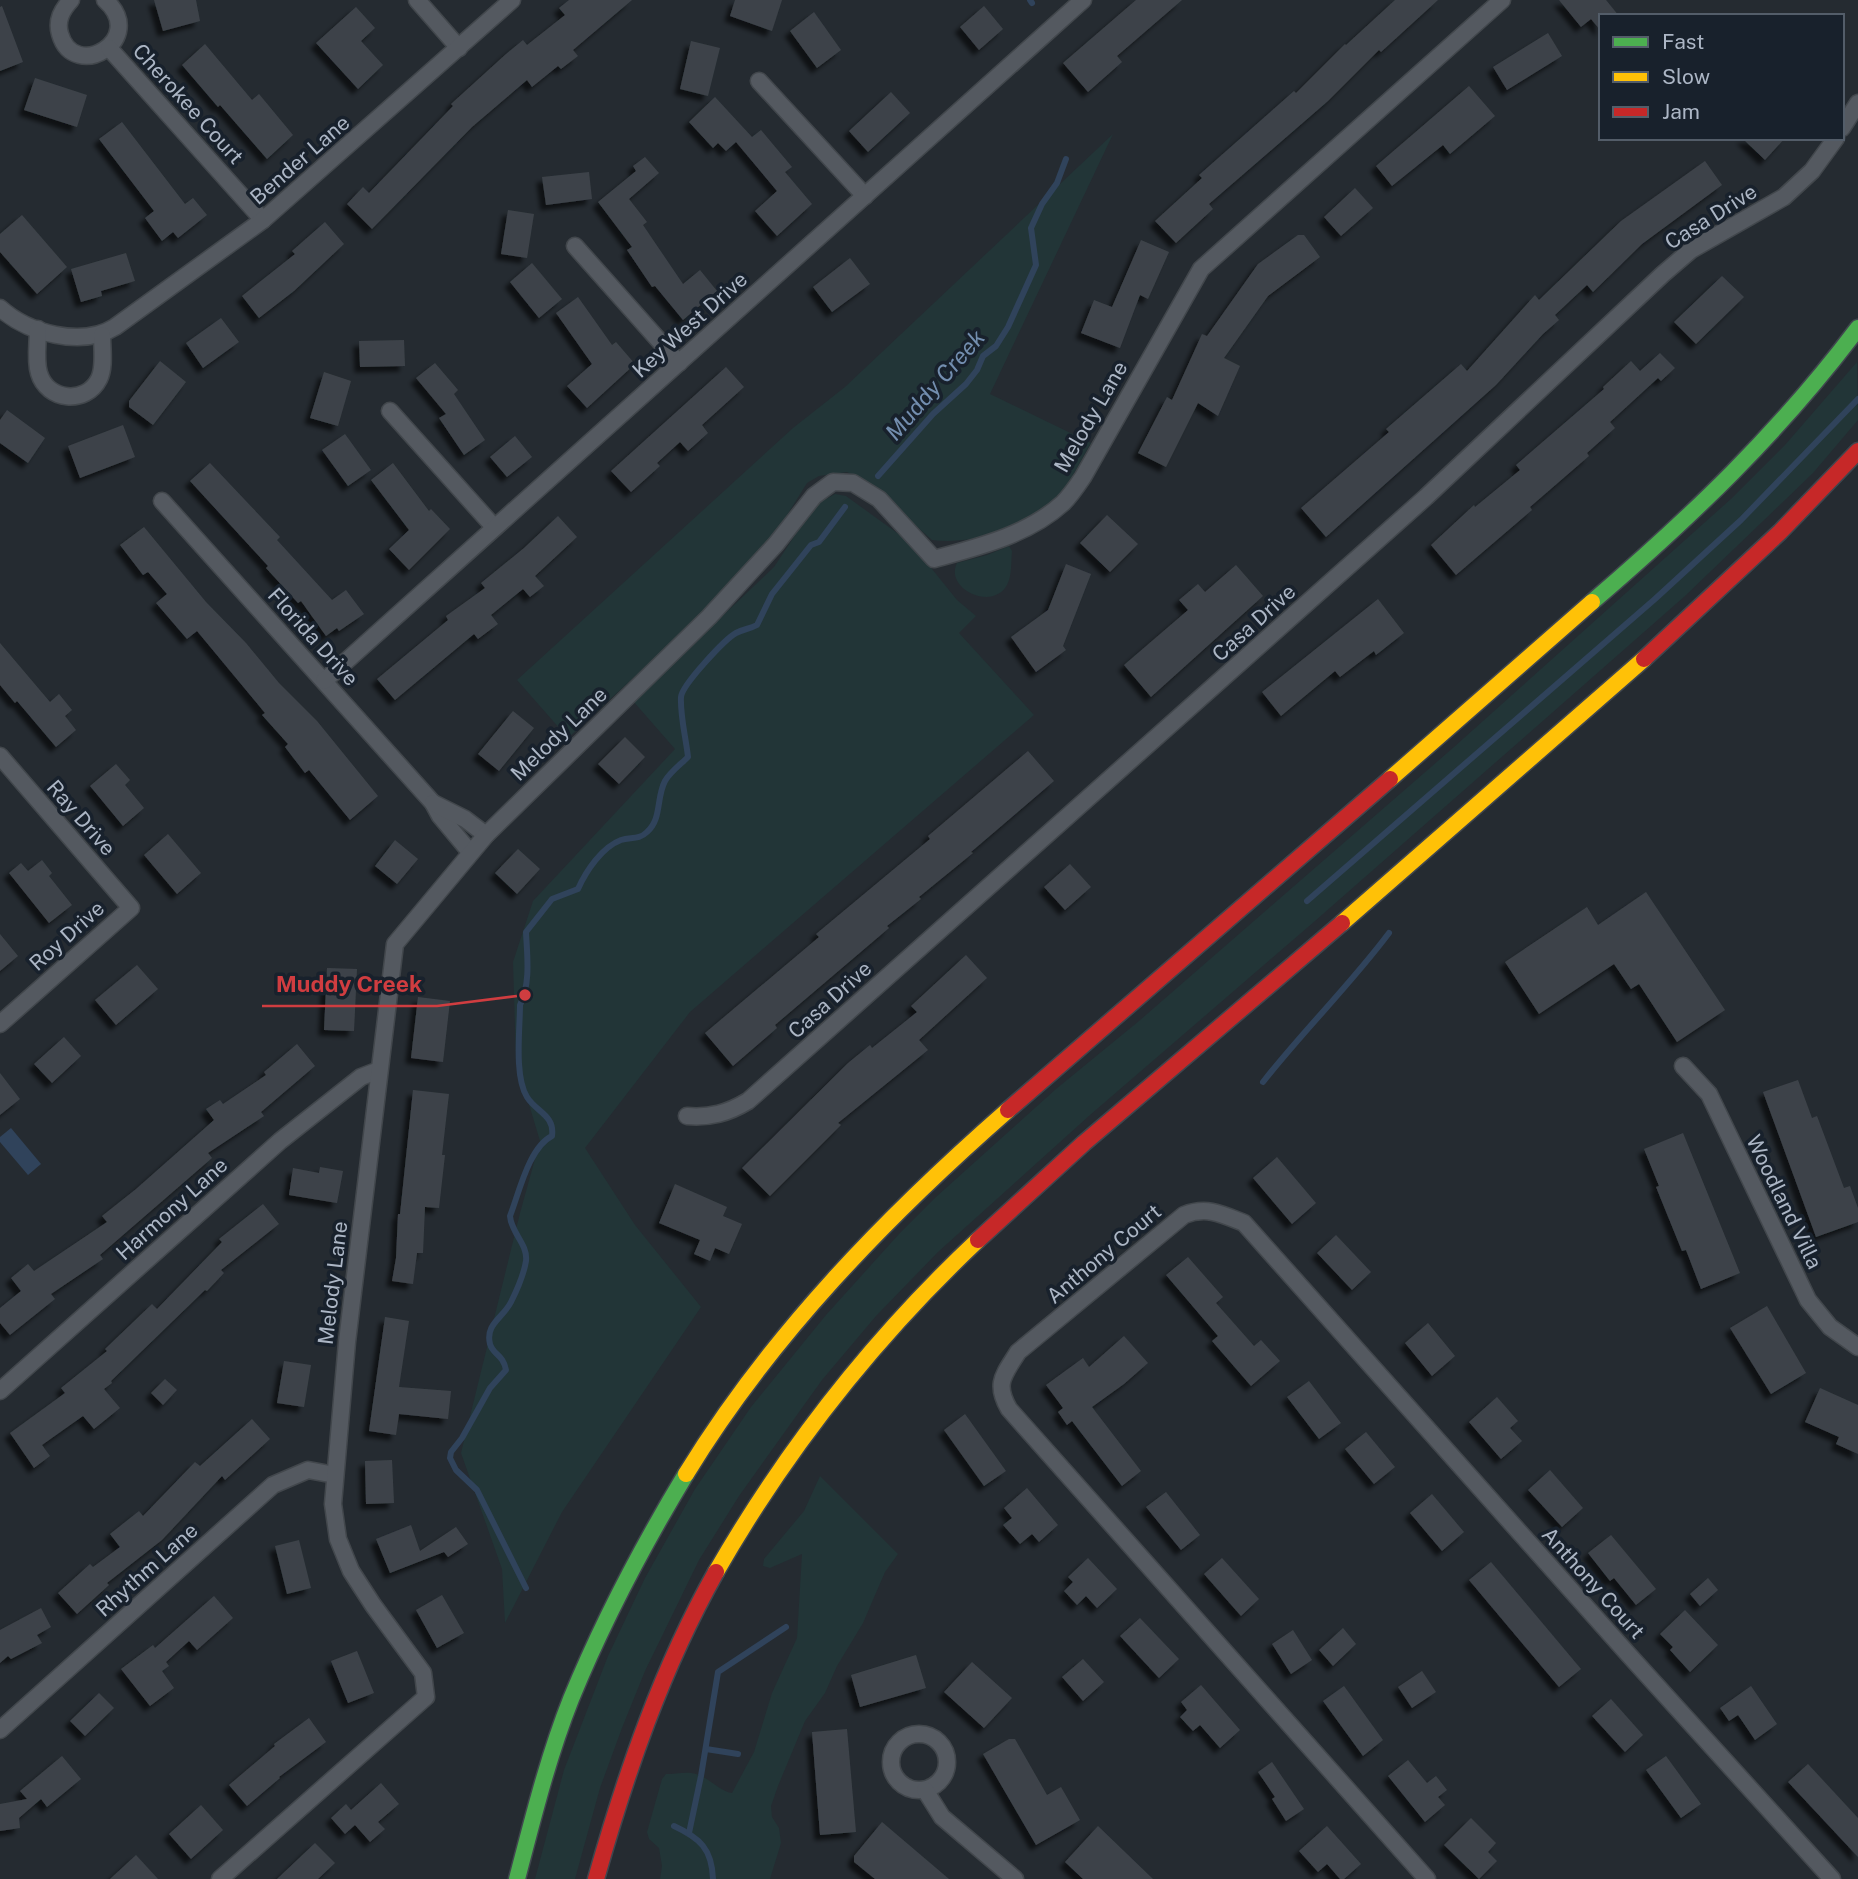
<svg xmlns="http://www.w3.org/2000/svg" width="1858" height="1879" viewBox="0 0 1858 1879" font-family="'Public Sans',sans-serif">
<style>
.green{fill:#223537}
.water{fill:#30435b}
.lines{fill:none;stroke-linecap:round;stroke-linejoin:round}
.stream{stroke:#30435b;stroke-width:6}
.building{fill:#3d4349;filter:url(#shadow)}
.street-casing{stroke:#42474c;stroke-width:19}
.fast-casing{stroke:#40464e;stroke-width:19}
.slow-casing{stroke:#40464e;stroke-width:19}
.jam-casing{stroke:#40464e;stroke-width:19}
.street{stroke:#545960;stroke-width:16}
.fast{stroke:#4caf50;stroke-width:16}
.slow{stroke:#ffc107;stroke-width:16}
.jam{stroke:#c62828;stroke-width:16}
.labels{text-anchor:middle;stroke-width:7;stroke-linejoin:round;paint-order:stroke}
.street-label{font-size:21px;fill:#acb6c5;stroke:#18212c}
.water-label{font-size:23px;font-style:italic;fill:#738eaf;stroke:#18212c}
.leader{fill:none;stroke:#d03d40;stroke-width:2.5}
.callout-dot{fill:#d03d40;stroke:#18212c;stroke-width:2.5}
.callout-label{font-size:23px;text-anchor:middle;font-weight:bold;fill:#d03d40;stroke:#18212c;stroke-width:7;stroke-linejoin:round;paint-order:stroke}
</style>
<defs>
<filter id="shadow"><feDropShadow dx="-5.5" dy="5.5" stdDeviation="2" flood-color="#0009"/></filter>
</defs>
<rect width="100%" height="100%" fill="#252b31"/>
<g class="green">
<path d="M1113,134L990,394L1091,443C1082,458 1074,476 1063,490C1034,525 977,546 932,540L867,483L847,472L819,476L807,483L756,565L568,738L517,680L793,428L845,387Z"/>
<path d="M1857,362L1858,420L1813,473L1685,596L1315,921L1090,1115L938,1252L876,1316L822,1380L739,1496L699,1560L645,1671L622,1728L600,1788L575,1879H535L564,1770L608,1656L645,1578L695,1489L751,1407L826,1315L899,1234L936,1197L1056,1089L1139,1021L1454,747L1732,498L1785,445Z"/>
<path d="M835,494L846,496L911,543L957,600L976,616L959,633L1034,715L690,1012L585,1148L635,1225L701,1307L562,1512L505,1623L502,1569L461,1453L520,1213L540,1141L516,1061L513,962L533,901L675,749L633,701L774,567L815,505Z"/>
<path d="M1009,546L1012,551C1011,561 1012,576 1007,585C992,612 944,588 957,563L987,555Z"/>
<path d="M820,1476L898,1554L885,1572L863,1623L837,1666L825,1693L805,1721L778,1786L771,1806L772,1817L779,1828L781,1843L770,1879H660L662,1866L659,1848L649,1839L647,1832L662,1779L666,1774C675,1774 687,1771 696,1774C710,1778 719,1791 732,1793L754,1752L772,1693L797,1638L802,1554L770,1568L763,1566L764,1559L804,1511Z"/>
</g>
<path class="water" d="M11,1128L41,1164L28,1175L0,1142V1137Z"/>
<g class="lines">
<g class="stream">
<path d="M1030,0L1032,3"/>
<path d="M878,476L933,414L966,384L977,370L983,356L996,346L1008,327L1036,265L1031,228L1042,204L1057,183L1066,159"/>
<path d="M1307,901L1655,599L1741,520L1858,399"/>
<path d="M1263,1082C1303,1031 1350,985 1389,933"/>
<path d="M526,1588L477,1490L456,1470L450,1458L451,1452L462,1438L490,1388L506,1370C503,1354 493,1355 490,1344C485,1324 503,1318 511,1302C516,1292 524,1273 526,1261C528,1244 511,1233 510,1216C519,1193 529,1147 552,1136C555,1115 536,1112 527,1097C514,1076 520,1029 520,1005C531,983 527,955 526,932L552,899L578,889C586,871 602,847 621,840C631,837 639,840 647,832C662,819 656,798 665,781C670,772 681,764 688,757C686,738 680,716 681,697C682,685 725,639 736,633C743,629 750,629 757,625L772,594L811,545L819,542L845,507"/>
<path d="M706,1749L738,1754"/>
<path d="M674,1826C700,1838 712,1849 713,1879"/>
<path d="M689,1833L701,1776L718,1672L786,1627"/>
</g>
</g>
<g class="building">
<path d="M154,0H196L200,21L163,31Z"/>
<path d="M569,0H632L573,50L578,56L561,69L558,66L532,87L527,80L472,127L372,229L347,204L363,187L369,193L453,106L451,104L506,54L523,40L527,45L565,15L559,8Z"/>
<path d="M735,0H782L772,31L730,16Z"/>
<path d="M1136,0H1182L1117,56L1122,62L1088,92L1063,63Z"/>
<path d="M1395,0H1438L1381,52L1379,50L1328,101L1209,204L1213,209L1176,243L1155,221L1202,178L1199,175L1294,91L1296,93L1345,44L1346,45Z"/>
<path d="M1559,0H1606L1619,16H1601V31L1591,19L1581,27Z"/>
<path d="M2,6L23,62L0,71V7Z"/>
<path d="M984,6L1003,29L979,50L960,27Z"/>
<path d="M356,7L375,28L361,41L383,65L358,89L316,43Z"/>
<path d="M814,12L841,50L817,68L790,31Z"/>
<path d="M1548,33L1562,56L1507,90L1493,67Z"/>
<path d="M691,41L720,48L708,96L680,89Z"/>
<path d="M205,44L252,100L259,94L293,135L267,159L220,105L218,107L182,65Z"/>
<path d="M35,78L87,95L77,127L24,110Z"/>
<path d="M1469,86L1495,116L1450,154L1443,145L1392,186L1376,166Z"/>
<path d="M891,92L910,113L868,152L849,131Z"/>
<path d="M715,97L752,137L761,130L792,167L785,172L812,204L777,236L755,211L777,191L736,142L726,151L718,143L713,148L689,122Z"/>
<path d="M122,122L185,204L193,198L207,215L178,238L173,232L162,241L145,218L154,211L99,139Z"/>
<path d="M1742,138H1785L1765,160Z"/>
<path d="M645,157L659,173L629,199L647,222L643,225L683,284L700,270L717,291L683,320L655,286L652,287L627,250L632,247L598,202L636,171L633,166Z"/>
<path d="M1705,161L1722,185L1642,244L1593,292L1587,285L1555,315L1559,320L1543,334L1496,385L1326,537L1301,508L1389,432L1386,429L1461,364L1467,371L1535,295L1539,300L1621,221Z"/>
<path d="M589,172L592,199L546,205L542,177Z"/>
<path d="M1355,188L1373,208L1341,236L1324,217Z"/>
<path d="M508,210L534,214L527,258L501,254Z"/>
<path d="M22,215L67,267L37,294L0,252V234Z"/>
<path d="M325,222L344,244L294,291L259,318L242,296L295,254L292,251Z"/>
<path d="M1298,235H1304L1320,257L1268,296L1224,358L1240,366L1218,416L1198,403L1166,467L1138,453L1167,397L1172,400L1202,334L1207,336L1258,264Z"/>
<path d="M1141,240L1169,252L1148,299L1140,295L1120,348L1081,333L1094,300L1112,307Z"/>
<path d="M126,253L135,281L101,291L102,296L81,302L71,269Z"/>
<path d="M850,258L870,284L832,312L813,287Z"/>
<path d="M532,263L562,299L539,318L510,282Z"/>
<path d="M1722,276L1744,297L1696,344L1674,322Z"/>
<path d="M578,297L612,345L616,342L635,364L587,408L567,386L592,364L556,313Z"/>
<path d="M221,318L239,342L203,368L186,343Z"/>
<path d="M404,340L405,366L360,367L359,341Z"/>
<path d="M1660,353L1675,368L1661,381L1658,378L1610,422L1615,428L1587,453L1589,456L1530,507L1532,510L1456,575L1431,545L1474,505L1475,507L1520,470L1516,465L1604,389L1603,387L1631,361L1640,371Z"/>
<path d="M160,361L186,382L153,425L129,407V401Z"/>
<path d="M435,363L458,390L454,394L485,440L464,455L439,418L446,414L416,378Z"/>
<path d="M726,367L744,387L702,425L708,433L688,451L680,442L657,463L660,466L631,492L611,471Z"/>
<path d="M324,372L351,381L338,426L310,418Z"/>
<path d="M7,410L45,438L28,463L0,443V420Z"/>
<path d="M123,425L135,457L80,478L68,446Z"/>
<path d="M345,434L371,470L348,486L322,450Z"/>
<path d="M515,436L532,457L507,477L490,457Z"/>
<path d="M210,463L280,537L277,540L332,600L346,590L364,614L339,631L337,628L326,636L301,601L298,603L266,568L268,566L190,481Z"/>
<path d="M393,463L429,511L431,509L450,529L409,570L389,549L409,530L371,480Z"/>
<path d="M1107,515L1138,544L1110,572L1080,543Z"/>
<path d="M558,516L577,537L535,576L544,586L530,597L523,589L491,615L498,624L478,639L474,634L395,700L377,679L448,620L446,616L485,588L481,583L524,548Z"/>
<path d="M144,527L206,602L246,643L279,683L317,721L378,796L350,820L309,770L305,773L285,747L288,744L262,715L265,713L197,631L187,639L156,603L167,594L148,572L143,575L120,545Z"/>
<path d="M1066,564L1091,574L1063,646L1066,650L1036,672L1011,637L1048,610Z"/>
<path d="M1236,565L1263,596L1151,697L1124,665L1188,610L1179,600L1198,584L1205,592Z"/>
<path d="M1378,599L1404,633L1376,655L1374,651L1340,677L1335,671L1281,716L1262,692Z"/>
<path d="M0,643L50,702L59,694L72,710L65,716L76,730L56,747L17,701L15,703L0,685Z"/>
<path d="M513,711L534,728L499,771L478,754Z"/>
<path d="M625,737L645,757L619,784L598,764Z"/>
<path d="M1028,751L1054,781L971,852L973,853L919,897L921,899L887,926L889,928L775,1025L777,1028L733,1066L705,1033L819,937L816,934L930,839L928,836Z"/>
<path d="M116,764L130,780L125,785L144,808L123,826L90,786Z"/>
<path d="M168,834L201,873L177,894L144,855Z"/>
<path d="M395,840L418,859L397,884L375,866Z"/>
<path d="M518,849L540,869L517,894L495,873Z"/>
<path d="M42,860L52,873L49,876L72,905L49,923L9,873L21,863L28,871Z"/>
<path d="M1070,864L1091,887L1065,910L1044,887Z"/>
<path d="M1646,892L1725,1010L1677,1042L1639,984L1631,989L1614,964L1539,1014L1505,962L1587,907L1598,925Z"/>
<path d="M0,934L18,956L0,971Z"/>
<path d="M966,955L987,978L919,1040L928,1050L838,1123L841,1125L770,1196L742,1168L848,1063L870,1045L872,1048L917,1012L911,1006Z"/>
<path d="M137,965L158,989L116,1025L95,1000Z"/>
<path d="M327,968L357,969L354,1031L324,1030Z"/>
<path d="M418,997L450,1001L443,1062L411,1058Z"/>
<path d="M64,1037L81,1056L52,1083L34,1064Z"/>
<path d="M297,1044L315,1066L261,1112L264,1116L208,1153L212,1158L100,1255L103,1259L51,1294L55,1299L10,1335L0,1323V1308L21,1291L11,1278L28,1264L34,1271L107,1222L102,1216L136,1189L214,1120L206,1109L220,1100L223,1104L266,1075L264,1072Z"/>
<path d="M0,1073L20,1099L0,1115Z"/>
<path d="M1798,1080L1812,1118L1817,1116L1844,1188L1850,1186L1858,1208V1222L1816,1237L1763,1092Z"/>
<path d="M413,1090L449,1094L442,1155H445L439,1208L425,1207L423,1253H417L413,1284L392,1281L396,1258L398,1214H400Z"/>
<path d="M1683,1133L1740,1273L1701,1289L1686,1250L1682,1251L1656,1187L1659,1186L1644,1149Z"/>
<path d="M1277,1157L1316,1203L1292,1224L1253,1178Z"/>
<path d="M320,1167L343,1171L337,1203L289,1195L293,1168L319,1173Z"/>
<path d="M675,1184L727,1207L723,1216L742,1224L729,1254L715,1248L710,1261L694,1254L700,1240L659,1223Z"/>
<path d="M263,1204L279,1224L221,1270L224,1273L207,1291L205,1290L111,1381L112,1383L104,1389L120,1408L94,1429L83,1416L42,1445L50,1456L34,1468L10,1433L65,1393L61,1388L107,1351L105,1349L152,1304L157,1309L222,1242L219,1239Z"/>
<path d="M1336,1235L1371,1272L1352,1290L1317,1253Z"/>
<path d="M1188,1257L1223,1297L1216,1303L1254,1346L1261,1340L1280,1361L1251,1386L1212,1341L1218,1336L1166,1275Z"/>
<path d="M1767,1306L1806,1373L1771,1394L1730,1328Z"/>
<path d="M385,1317L409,1321L399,1387L451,1391L448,1419L399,1414L396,1435L369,1431Z"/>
<path d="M1428,1323L1455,1356L1432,1376L1405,1343Z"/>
<path d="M1124,1336L1148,1363L1124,1384L1092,1407L1141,1471L1122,1486L1072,1421L1067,1425L1058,1412L1063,1408L1046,1385L1083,1358L1089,1367Z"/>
<path d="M284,1361L311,1365L304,1407L277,1403Z"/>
<path d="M165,1379L177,1390L163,1405L151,1393Z"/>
<path d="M1309,1381L1341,1423L1319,1439L1287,1397Z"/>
<path d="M1820,1388L1858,1405V1454L1836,1444L1839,1437L1805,1422Z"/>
<path d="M1497,1397L1518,1421L1510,1428L1522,1441L1501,1459L1469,1422Z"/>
<path d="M965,1414L1006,1471L984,1486L944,1430Z"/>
<path d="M252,1419L270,1439L225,1480L222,1476L162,1540L107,1583L109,1585L77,1614L58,1593L90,1564L93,1567L120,1547L110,1534L139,1511L143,1516L195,1462L200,1466Z"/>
<path d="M1366,1432L1395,1467L1374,1484L1345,1449Z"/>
<path d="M392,1460L394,1503L366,1504L365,1461Z"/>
<path d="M1550,1470L1583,1508L1562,1527L1528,1490Z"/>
<path d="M1027,1488L1058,1525L1039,1542L1032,1534L1020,1544L1003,1525L1012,1518L1004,1508Z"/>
<path d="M1166,1492L1200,1535L1181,1550L1146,1507Z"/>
<path d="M1432,1494L1464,1532L1442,1551L1410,1513Z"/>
<path d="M411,1525L420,1551L456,1527L468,1544L448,1557L444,1552L390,1573L376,1539Z"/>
<path d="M1611,1535L1656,1589L1636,1605L1614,1578L1610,1581L1588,1553Z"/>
<path d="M299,1540L311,1588L287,1594L275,1546Z"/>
<path d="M1088,1558L1117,1589L1097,1608L1086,1596L1077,1605L1064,1591L1073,1582L1068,1577Z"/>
<path d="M1222,1558L1259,1599L1241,1616L1204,1574Z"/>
<path d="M1491,1562L1581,1669L1559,1687L1469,1580Z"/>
<path d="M1708,1578L1718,1590L1700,1606L1690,1594Z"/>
<path d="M442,1595L464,1633L437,1648L416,1610Z"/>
<path d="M214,1596L233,1618L197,1650L189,1641L166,1662L169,1666L162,1671L174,1688L150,1706L121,1669L153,1645L155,1648Z"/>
<path d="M41,1608L51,1627L37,1635L42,1643L11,1659L8,1656L0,1663V1630Z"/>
<path d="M1685,1610L1718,1645L1690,1672L1670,1650L1673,1647L1660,1634Z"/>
<path d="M1140,1618L1179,1659L1159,1678L1120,1636Z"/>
<path d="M1343,1628L1356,1644L1333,1666L1319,1650Z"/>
<path d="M1293,1630L1312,1660L1291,1674L1272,1644Z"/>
<path d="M357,1651L374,1693L348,1703L331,1661Z"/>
<path d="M916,1655L926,1688L860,1707L851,1675Z"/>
<path d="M1083,1659L1104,1682L1083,1701L1062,1677Z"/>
<path d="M972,1662L1012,1698L984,1728L944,1692Z"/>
<path d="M1422,1671L1436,1692L1412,1708L1398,1687Z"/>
<path d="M1201,1685L1240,1730L1220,1748L1200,1725L1193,1731L1180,1717L1187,1710L1181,1702Z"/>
<path d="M1344,1686L1383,1740L1363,1756L1323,1701Z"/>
<path d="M1751,1686L1777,1724L1755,1740L1738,1715L1729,1721L1720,1708Z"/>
<path d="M99,1693L114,1708L85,1736L70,1721Z"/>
<path d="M1611,1699L1643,1735L1625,1752L1592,1716Z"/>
<path d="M309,1718L326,1742L279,1777L280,1778L247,1806L229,1785L275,1746L274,1744Z"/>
<path d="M847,1729L856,1832L820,1835L812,1732Z"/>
<path d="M1009,1739H1015L1047,1795L1061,1787L1080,1820L1036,1845L983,1754Z"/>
<path d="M62,1756L81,1779L47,1807L41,1799L19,1818L20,1828L0,1831V1804L27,1799L20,1791Z"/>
<path d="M1666,1756L1701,1804L1681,1818L1646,1770Z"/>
<path d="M1408,1760L1427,1783L1436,1776L1447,1790L1438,1797L1445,1805L1425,1822L1388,1776Z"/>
<path d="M1272,1762L1304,1809L1286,1821L1272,1799L1275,1797L1258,1772Z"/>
<path d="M1808,1764L1858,1818V1857L1788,1782Z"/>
<path d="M381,1783L399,1804L378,1822L385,1829L370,1842L355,1825L345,1834L331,1818L346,1804L351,1810Z"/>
<path d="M201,1805L223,1830L191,1859L169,1834Z"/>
<path d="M1471,1818L1496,1843L1488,1852L1497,1861L1479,1879L1444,1845Z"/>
<path d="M882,1822L949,1879H875L854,1862V1856Z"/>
<path d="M1098,1826L1153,1879H1083L1065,1862Z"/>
<path d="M1327,1826L1361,1864L1344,1879H1340L1327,1864L1318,1872L1299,1851Z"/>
<path d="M315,1843L335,1863L318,1879H277Z"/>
<path d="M136,1855L158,1879H110Z"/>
</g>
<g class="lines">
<defs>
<g id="street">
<path d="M71,0C62,10 56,20 60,34C74,83 149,39 105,0"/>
<path d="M417,0L459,48"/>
<path d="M109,48L263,220"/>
<path d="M759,81L865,196"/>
<path d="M1842,128L1858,103"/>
<path d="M575,246L679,363"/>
<path d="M0,308C28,333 81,348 115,327L263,220L512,0"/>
<path d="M38,329C38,343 35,360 39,373C47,401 86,405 99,379C105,367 102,349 102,335"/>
<path d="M390,411L494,527"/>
<path d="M162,501L433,803L440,816L470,852"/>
<path d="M324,681L1083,0"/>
<path d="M0,756L131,908L0,1024"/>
<path d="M433,803L465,819L486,835"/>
<path d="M1683,1066L1709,1094L1808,1300L1830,1327L1858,1347"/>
<path d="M687,1116C710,1118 728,1113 748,1101L1426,497L1663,274L1691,250L1784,197L1812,171L1836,138"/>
<path d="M0,1391L280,1141L361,1077L379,1070"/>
<path d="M0,1730L273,1485L308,1470L335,1475"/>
<circle cx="919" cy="1762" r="28"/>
<path d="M925,1790L942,1817L1015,1879"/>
<path d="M220,1879L426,1697L423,1673L373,1605L351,1571L338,1539L333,1504L347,1342L395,944L486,835L709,617L776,544L814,496L833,482L853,483L879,499L934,559C978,547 1028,535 1063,503C1071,495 1077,486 1083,477L1201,269L1502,0"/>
<path d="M1427,1879L1009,1409C994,1383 1004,1375 1018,1352L1184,1215C1207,1206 1222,1214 1244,1223L1628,1654L1832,1879"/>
</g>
<g id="fast">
<path d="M1592,602C1691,517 1779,433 1858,328"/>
<path d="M517,1879C533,1818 548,1757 571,1699C603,1621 642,1547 686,1474"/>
</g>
<g id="slow">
<path d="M1390,779L1592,602"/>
<path d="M1342,923L1644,659"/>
<path d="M686,1474C771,1335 886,1217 1008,1110"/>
<path d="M716,1572C786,1450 875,1337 978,1240"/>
</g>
<g id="jam">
<path d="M1644,659L1780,532L1858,451"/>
<path d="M1008,1110L1390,779"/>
<path d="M978,1240L1084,1143L1342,923"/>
<path d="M596,1879C626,1773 662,1668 716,1572"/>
</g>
</defs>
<use href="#street" class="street-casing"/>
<use href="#fast" class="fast-casing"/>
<use href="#slow" class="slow-casing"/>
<use href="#jam" class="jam-casing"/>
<use href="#street" class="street"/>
<use href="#fast" class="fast"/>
<use href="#slow" class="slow"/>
<use href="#jam" class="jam"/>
</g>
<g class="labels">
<g class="street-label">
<text transform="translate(188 104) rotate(48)" y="7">Cherokee Court</text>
<text transform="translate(300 160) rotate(-41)" y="7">Bender Lane</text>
<text transform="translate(1711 217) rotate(-32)" y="7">Casa Drive</text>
<text transform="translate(690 325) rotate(-42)" y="7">Key West Drive</text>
<text transform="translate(1091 417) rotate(-60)" y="7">Melody Lane</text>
<text transform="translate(1254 623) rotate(-42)" y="7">Casa Drive</text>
<text transform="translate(313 637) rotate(48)" y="7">Florida Drive</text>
<text transform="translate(559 734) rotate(-44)" y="7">Melody Lane</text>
<text transform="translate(81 818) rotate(49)" y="7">Ray Drive</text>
<text transform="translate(67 936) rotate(-42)" y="7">Roy Drive</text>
<text transform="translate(830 1000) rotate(-42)" y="7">Casa Drive</text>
<text transform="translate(1784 1202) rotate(64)" y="7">Woodland Villa</text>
<text transform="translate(172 1209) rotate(-42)" y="7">Harmony Lane</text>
<text transform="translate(1104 1254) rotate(-40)" y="7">Anthony Court</text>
<text transform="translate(333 1283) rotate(-83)" y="7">Melody Lane</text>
<text transform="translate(147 1570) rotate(-42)" y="7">Rhythm Lane</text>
<text transform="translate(1593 1583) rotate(48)" y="7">Anthony Court</text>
</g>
<g class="water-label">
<text transform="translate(935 385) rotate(-49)" y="8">Muddy Creek</text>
</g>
</g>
<path class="leader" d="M525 995L437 1006H262"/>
<circle class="callout-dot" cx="525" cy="995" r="7"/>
<g class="callout-label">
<text x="349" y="992">Muddy Creek</text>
</g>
<rect x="1599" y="14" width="245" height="126" fill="#18212c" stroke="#535d69" stroke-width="2"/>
<rect x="1613" y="37" width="35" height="10" fill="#4caf50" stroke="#535d69" stroke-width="2"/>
<text x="1662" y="49" font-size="21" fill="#acb6c5">Fast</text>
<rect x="1613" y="72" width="35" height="10" fill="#ffc107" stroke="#535d69" stroke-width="2"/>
<text x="1662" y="84" font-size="21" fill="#acb6c5">Slow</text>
<rect x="1613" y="107" width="35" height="10" fill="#c62828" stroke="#535d69" stroke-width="2"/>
<text x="1662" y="119" font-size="21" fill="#acb6c5">Jam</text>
</svg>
